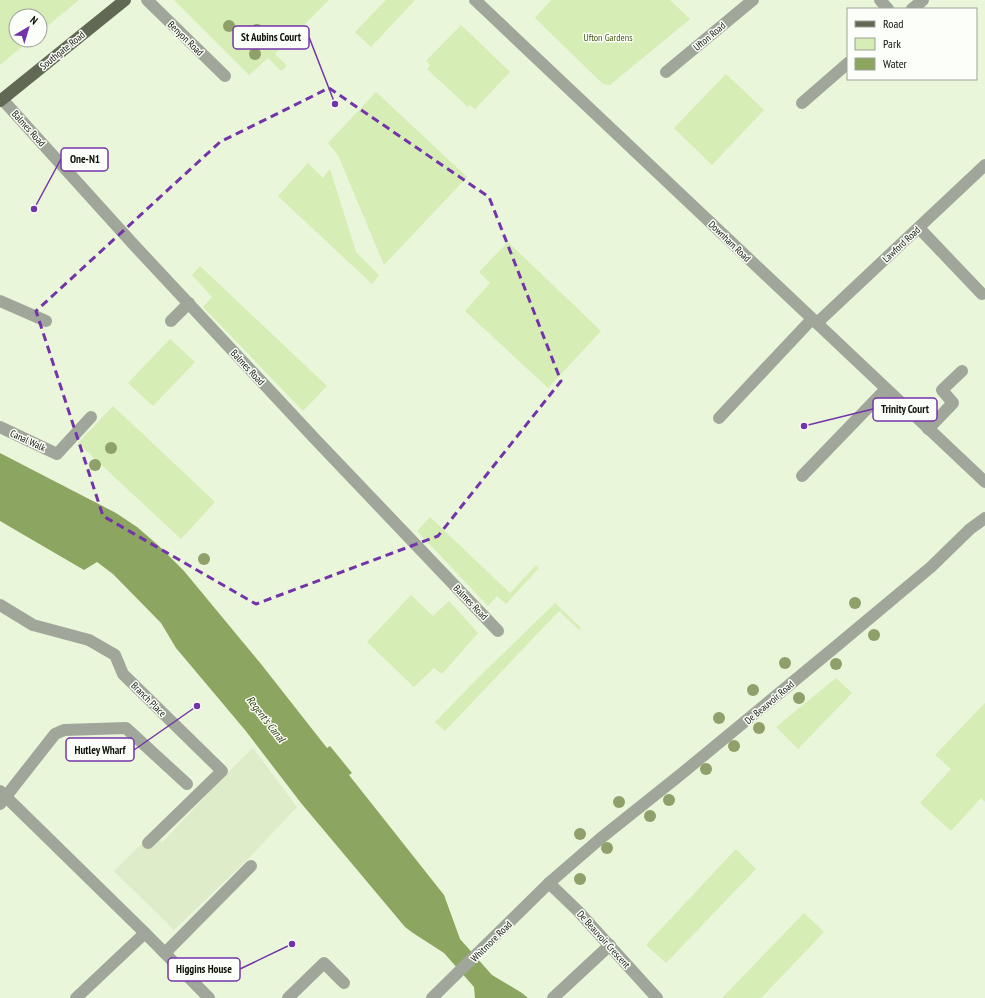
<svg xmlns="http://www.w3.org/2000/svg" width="985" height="998" viewBox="0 0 985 998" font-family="'PT Sans Narrow',sans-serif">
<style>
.built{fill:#deecc9}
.green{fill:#d6edb5}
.water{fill:#8ca561}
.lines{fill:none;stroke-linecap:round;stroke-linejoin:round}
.minor{stroke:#a1a69b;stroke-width:12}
.major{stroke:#616955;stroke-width:12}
.tree{fill:#8fa06a}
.marked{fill:none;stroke:#7434a9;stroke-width:3;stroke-dasharray:8 5;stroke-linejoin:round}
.labels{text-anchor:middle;stroke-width:3;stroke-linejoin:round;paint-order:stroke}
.street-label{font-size:10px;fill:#0f1309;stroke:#fcfff9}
.park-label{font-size:10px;fill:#445a10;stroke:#fcfff9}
.water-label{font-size:11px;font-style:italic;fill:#2d3d0a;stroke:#fcfff9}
.leader{fill:none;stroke:#7434a9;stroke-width:1.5}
.callout-dot{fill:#7434a9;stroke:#fcfff9;stroke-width:1.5}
.callout{fill:#fcfff9;stroke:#7434a9;stroke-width:1.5}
.callout-label{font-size:11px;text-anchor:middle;font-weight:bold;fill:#0f1309}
</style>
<rect width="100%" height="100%" fill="#eaf6d9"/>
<path class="built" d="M253,748L297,807L249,858L174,930L114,871L152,834L162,843L222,778Z"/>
<g class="green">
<path d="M0,0H79L40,32V16H16V40H30L0,65Z"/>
<path d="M174,0H329L275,54L287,66L281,71L268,58L249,75Z"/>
<path d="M386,0H415L371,47L355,32Z"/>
<path d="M551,0H670L690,19L610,85L603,84L535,18Z"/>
<path d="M461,25L510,72L475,109L470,105L468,107L427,69L430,65L426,61Z"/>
<path d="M726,74L764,110L712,165L674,128Z"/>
<path d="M376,92L467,177L384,265L338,155L328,143Z"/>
<path d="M308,163L323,178L330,169L356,252L379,275L372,284L278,196Z"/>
<path d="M508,242L601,331L548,388L465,311L490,283L479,272Z"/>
<path d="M200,266L327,386L303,411L203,307L212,297L192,275Z"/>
<path d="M170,339L195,362L153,406L128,383Z"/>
<path d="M113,406L215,502L181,539L78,443Z"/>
<path d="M430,517L510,593L536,565L539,568L506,604L497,596L488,606L417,531Z"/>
<path d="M411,595L433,616L449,601L478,633L442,674L434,668L414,687L367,642Z"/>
<path d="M555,603L581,628L579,630L559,611L445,731L435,722L479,677Z"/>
<path d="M836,678L852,693L798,749L776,727Z"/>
<path d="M985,703V802L981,798L951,831L920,803L951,769L935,755Z"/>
<path d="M736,849L756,869L666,963L646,945Z"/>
<path d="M804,913L824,932L761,998H722Z"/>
</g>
<path class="water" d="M0,453L116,513L137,527L159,546L184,571L261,664L327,748L330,746L352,773L349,775L444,895L460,939L492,975L522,993L528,998H475L474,987L444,953L413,933L405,927L301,803L245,730L176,648L161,623L113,574L97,562L84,570L0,521Z"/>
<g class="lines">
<g class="minor">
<path d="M147,0L225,76"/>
<path d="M475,0L985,482"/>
<path d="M880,0L888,9"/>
<path d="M912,9L923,0"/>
<path d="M666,72L753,0"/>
<path d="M2,99L134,245L316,440L498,631"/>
<path d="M802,103L848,63"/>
<path d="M919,228L982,294"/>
<path d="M0,301L46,321"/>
<path d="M171,321L189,303"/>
<path d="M817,323L985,165"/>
<path d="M719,418L812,319"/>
<path d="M0,427L57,454L91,417"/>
<path d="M928,429L953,403L942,390L962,371"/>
<path d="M802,476L886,389"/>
<path d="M0,605L33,625L89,640L115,655L123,674L222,771L148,843"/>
<path d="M0,791L145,933L209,998"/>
<path d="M0,804L55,734L64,730L126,728L187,784"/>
<path d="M549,883L579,912L657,998"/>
<path d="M165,953L251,866"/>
<path d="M76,998L145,933"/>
<path d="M288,998L324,963L344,983"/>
<path d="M432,998L549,883L601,838L680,775L834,648L931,567L970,529L985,518"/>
<path d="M553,998L610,945"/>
</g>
<path class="major" d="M0,101L125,0"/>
</g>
<g class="tree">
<circle cx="229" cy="26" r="6"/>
<circle cx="257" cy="30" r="6"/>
<circle cx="255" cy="54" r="6"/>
<circle cx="111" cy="448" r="6"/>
<circle cx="95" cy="465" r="6"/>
<circle cx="204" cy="559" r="6"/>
<circle cx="855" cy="603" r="6"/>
<circle cx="874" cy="635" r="6"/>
<circle cx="785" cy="663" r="6"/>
<circle cx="836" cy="664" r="6"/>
<circle cx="753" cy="690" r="6"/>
<circle cx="799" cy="698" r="6"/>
<circle cx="719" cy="718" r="6"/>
<circle cx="759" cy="728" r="6"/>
<circle cx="734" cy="746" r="6"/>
<circle cx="706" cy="769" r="6"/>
<circle cx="669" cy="800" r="6"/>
<circle cx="619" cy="802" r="6"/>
<circle cx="650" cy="816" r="6"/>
<circle cx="580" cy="834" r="6"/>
<circle cx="607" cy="848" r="6"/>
<circle cx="580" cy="879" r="6"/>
</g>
<path class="marked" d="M329,88L489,197L561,381L438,536L256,604L103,516L36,311L220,142Z"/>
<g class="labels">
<g class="street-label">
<text transform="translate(709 36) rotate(-40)" y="4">Ufton Road</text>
<text transform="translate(186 38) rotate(44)" y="4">Benyon Road</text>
<text transform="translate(62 50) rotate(-39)" y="4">Southgate Road</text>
<text transform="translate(29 128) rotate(48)" y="4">Balmes Road</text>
<text transform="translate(730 241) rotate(44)" y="4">Downham Road</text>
<text transform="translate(901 244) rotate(-43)" y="4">Lawford Road</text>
<text transform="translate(248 367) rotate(47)" y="4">Balmes Road</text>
<text transform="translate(28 440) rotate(25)" y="4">Canal Walk</text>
<text transform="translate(471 602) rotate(46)" y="4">Balmes Road</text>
<text transform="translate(149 699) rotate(45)" y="4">Branch Place</text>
<text transform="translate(769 702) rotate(-40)" y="4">De Beauvoir Road</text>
<text transform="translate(604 939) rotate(48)" y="4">De Beauvoir Crescent</text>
<text transform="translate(491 941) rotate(-45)" y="4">Whitmore Road</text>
</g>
<g class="park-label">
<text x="608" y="41">Ufton Gardens</text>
</g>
<g class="water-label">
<text transform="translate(266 719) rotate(52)" y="4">Regent's Canal</text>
</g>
</g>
<path class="leader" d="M335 104L309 37M34 209L61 159M804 426L873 409M197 706L134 750M292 944L240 969"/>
<g class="callout-dot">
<circle cx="335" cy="104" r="4"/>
<circle cx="34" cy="209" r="4"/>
<circle cx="804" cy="426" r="4"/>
<circle cx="197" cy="706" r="4"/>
<circle cx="292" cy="944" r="4"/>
</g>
<g class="callout">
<rect x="233" y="26" width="76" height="23" rx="4"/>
<rect x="61" y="148" width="47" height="23" rx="4"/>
<rect x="873" y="398" width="64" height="23" rx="4"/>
<rect x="66" y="738" width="68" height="23" rx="4"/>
<rect x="168" y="958" width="72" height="23" rx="4"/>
</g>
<g class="callout-label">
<text x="271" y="41">St Aubins Court</text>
<text x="85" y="163">One-N1</text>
<text x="905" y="413">Trinity Court</text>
<text x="100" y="754">Hutley Wharf</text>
<text x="204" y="973">Higgins House</text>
</g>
<rect x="847" y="8" width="130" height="72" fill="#fcfff9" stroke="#9da199"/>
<rect x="855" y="21" width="20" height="6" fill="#616955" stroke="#9da199"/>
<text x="883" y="28" font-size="12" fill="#0f1309">Road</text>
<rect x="855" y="38" width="20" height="12" fill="#d6edb5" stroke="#9da199"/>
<text x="883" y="48" font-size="12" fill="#0f1309">Park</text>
<rect x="855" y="58" width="20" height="12" fill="#8ca561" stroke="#9da199"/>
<text x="883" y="68" font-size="12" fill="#0f1309">Water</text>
<g transform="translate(28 28) rotate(38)"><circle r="19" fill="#fcfff9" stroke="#9da199"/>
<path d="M0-3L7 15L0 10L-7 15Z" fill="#7434a9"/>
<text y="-6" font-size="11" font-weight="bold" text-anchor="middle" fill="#0f1309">N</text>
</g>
</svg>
